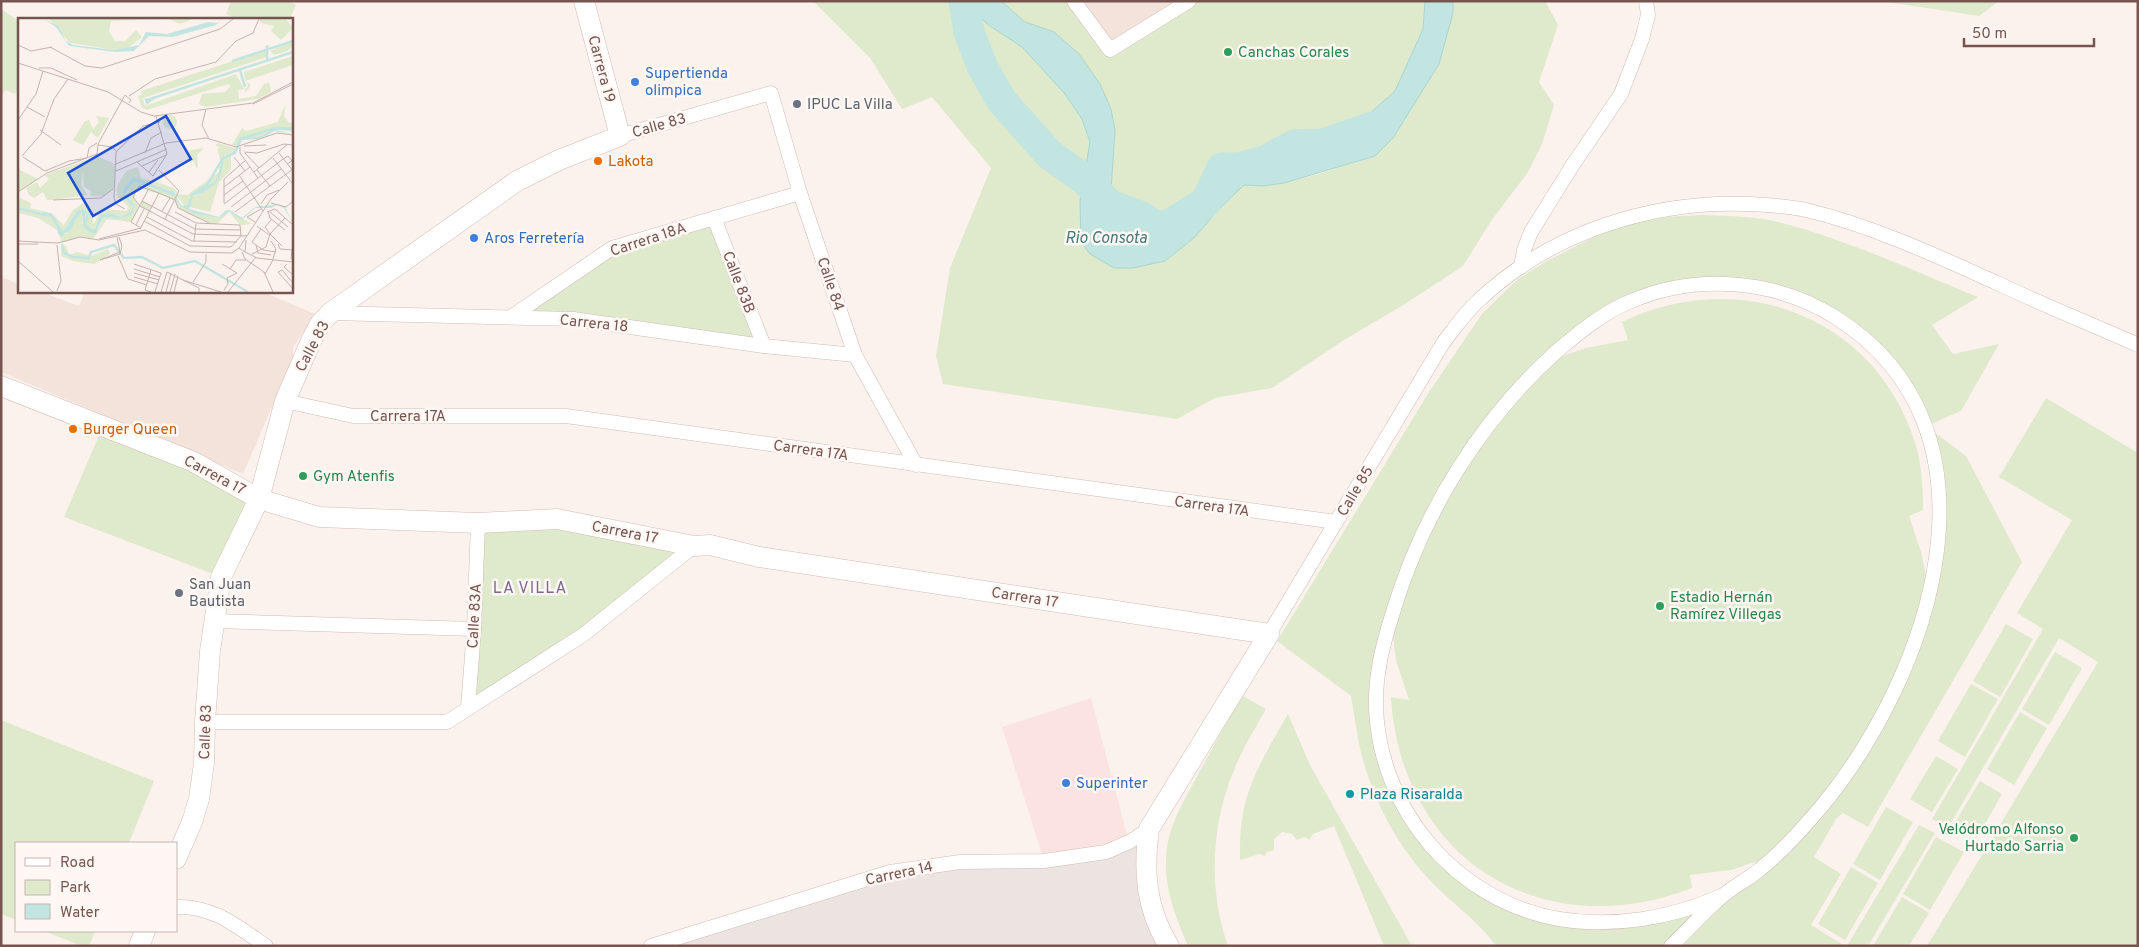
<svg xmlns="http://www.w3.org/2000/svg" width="2139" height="947" viewBox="0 0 2139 947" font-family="Overpass,sans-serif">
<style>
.residential{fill:#f3e3db}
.commercial{fill:#fbe3e2}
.industrial{fill:#ece4e1}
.green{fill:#dfe9cb;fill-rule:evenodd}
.water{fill:#c2e5e1;stroke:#a8d6d2}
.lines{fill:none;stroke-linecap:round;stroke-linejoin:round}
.river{stroke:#c2e5e1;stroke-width:31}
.street-casing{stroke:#d0bbb5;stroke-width:15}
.secondary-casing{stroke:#d5bbb5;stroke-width:21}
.street{stroke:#fff;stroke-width:14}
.secondary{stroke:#fff;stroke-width:20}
.leisure-dot{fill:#2e9e5b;stroke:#fef7f3;stroke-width:2}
.shop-dot{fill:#3f7fe0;stroke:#fef7f3;stroke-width:2}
.worship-dot{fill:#6b7280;stroke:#fef7f3;stroke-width:2}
.food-dot{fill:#e8710a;stroke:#fef7f3;stroke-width:2}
.culture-dot{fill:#0f9aa8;stroke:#fef7f3;stroke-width:2}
.labels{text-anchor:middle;stroke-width:5;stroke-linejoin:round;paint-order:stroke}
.leisure-label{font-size:15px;fill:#27864d;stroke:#fef7f3;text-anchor:start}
.street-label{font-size:15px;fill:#765450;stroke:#fef7f3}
.shop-label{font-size:15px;fill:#366cbe;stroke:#fef7f3;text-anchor:start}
.worship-label{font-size:15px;fill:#5b616d;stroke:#fef7f3;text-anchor:start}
.food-label{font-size:15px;fill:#c56008;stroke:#fef7f3;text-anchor:start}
.culture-label{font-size:15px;fill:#0d838f;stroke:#fef7f3;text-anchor:start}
.water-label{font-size:16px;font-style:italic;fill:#447976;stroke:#fef7f3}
.neighbourhood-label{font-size:16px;letter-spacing:1px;fill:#7a6891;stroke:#fef7f3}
.inset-river{fill:none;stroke:#c2e5e1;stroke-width:2.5}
.inset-road{fill:none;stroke:#c6b3ae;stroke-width:1}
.view{fill:#1d4ed8;fill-opacity:0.15;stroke:#1d4ed8;stroke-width:2.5}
.inset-edge{fill:none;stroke:#765450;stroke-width:2.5}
</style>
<rect width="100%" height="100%" fill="#fcf2ed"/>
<g class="residential">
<path d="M1074,1H1189L1110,50Z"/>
<path d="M1,277L19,284V291H39L79,306L85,291H261L315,314L293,348V358L243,474L1,372Z"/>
</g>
<path class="commercial" d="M1091,698L1129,842L1044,861L1002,727Z"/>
<path class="industrial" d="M1135,839L1145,855L1169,946H651L890,872L1044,861Z"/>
<g class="green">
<path d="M231,1H288L296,5L290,19H236L226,14Z"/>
<path d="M813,1H965L987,24L1022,47L1065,94L1082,119L1091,142L1080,201L1165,261L1195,237L1217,211L1244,185C1289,188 1333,168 1375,156L1453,13V1H1545L1558,25L1539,82L1554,105L1542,144L1528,172L1491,221L1463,266L1405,304L1344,340L1272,388L1215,398L1177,419L943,384L936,356L950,268L991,168L932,97L902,109L870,58Z"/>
<path d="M1001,1H1074L1111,49L1189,1H1425L1423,29L1395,91L1342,138L1265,161L1238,168H1222L1205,173L1180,218L1162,229L1144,232L1126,225L1110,205L1115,130L1054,32L1025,22Z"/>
<path d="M1881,1H1999L1979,16Z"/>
<path d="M1,9L19,21V86L15,94L5,90L1,98Z"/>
<path d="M1702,215C1726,216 1750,216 1774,221C1841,237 1914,271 1978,297L1932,325L1953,354L1999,344L1961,411L1926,426L1966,456L2022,562L1868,827L1843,813L1836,819L1814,857L1841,874L1811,925L1845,946H1671L1672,944L1659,946H1496C1477,919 1448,901 1426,876C1396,843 1375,802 1363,760C1357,739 1355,717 1351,696L1277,641L1429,392L1482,314L1498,298L1518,279L1545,262L1600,234L1636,222L1664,217ZM1732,284L1828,313L1902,381L1938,475L1929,593L1922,555L1909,516L1923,510C1923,489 1922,467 1916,446C1878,317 1740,265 1622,322L1628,340L1586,348L1548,361L1632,300ZM1391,621L1396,660L1409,700L1391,697C1401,860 1542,946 1692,888L1690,875L1731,870L1770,857L1697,907L1580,921L1480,888L1406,812L1376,711Z"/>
<path d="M714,218L764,346L511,317L591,262Z"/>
<path d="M2046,398L2138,453V946H1927L2098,662L2059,638L1948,828L1932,819L2043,629L2017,613L2072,520L1999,477Z"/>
<path d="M103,426L259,499L221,577L64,517Z"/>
<path d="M557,519L694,546L583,635L468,708L478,523Z"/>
<path d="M2006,624L2033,639L2000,697L1973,681Z"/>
<path d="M2055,652L2082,668L2049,725L2022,709Z"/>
<path d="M1971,684L1998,699L1965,757L1938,741Z"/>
<path d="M1241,695L1266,709C1255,729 1242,749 1234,770C1211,825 1208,890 1228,946H1188C1176,918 1164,888 1166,857C1167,826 1187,796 1201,769C1215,744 1228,720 1241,695Z"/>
<path d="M2020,712L2047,728L2014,785L1987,769Z"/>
<path d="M1288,714L1310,765L1412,946H1384L1334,826L1313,834L1309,840L1305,837L1297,840L1292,834L1282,832L1274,839V850L1267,852L1265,856L1260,854L1240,860C1240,845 1240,829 1243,813C1250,777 1270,745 1288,714Z"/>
<path d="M1,720L154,781L129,843H16V920L1,914Z"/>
<path d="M1936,756L1958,769L1932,812L1910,799Z"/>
<path d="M1980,781L2002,794L1977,838L1954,824Z"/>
<path d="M1886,807L1913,822L1880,880L1853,864Z"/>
<path d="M1919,825L1935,833L1868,946H1847Z"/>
<path d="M1936,837L1964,852L1930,910L1903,894Z"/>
<path d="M1851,867L1878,883L1845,940L1818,924Z"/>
<path d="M1902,897L1929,913L1909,946H1873Z"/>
<path d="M44,931H95L89,946H82Z"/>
</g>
<path class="water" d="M965,1H1001L1025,22L1054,32L1079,54L1100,84L1111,109L1115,130L1110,205L1126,225L1144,232L1162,229L1180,218L1205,173L1222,168H1238L1265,161L1342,138L1395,91L1423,29L1425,1H1453V13L1439,64L1393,138L1375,156L1284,183L1263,186L1244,185L1217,211L1195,237L1165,261L1133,268H1114L1090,254L1081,242L1080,201L1090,142L1082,119L1065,94L1022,47L987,24Z"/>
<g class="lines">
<path class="river" d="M964,1L969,32L982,66L1001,100L1050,155L1084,179L1110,205L1140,216L1162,229L1206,202L1222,168H1238L1265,161L1294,145L1323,144L1373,127"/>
<defs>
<g id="street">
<path d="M1074,1L1110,50L1189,1"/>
<path d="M620,136L771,93L800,193L855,355L916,465"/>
<path d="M714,218L764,346"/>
<path d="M1521,267L1524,250L1531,232L1572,166L1621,94L1642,39L1648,15L1646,1"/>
<path d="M330,313L573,319L764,346L855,355"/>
<path d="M511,317L612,248L800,193"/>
<path d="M285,401L353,416H566L1336,522"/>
<path d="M214,621L474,629"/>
<path d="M1269,634L1443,343C1454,329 1464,314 1477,302C1549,233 1651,200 1749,204C1768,205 1788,206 1806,210C1873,226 1935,255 1997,283C2043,305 2091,324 2138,345"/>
<path d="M468,708L474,629L478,523"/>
<path d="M205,722H447L583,635L694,546"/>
<path d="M176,907C212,905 238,927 266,946"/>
<path d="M651,946L890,872L960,862L1044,861L1106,852L1129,842L1149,829"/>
<path d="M1671,946C1688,930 1703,913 1720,898C1732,887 1747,880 1759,870C1782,852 1802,829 1821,807C1930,676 2015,430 1835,317C1774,279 1695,273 1629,302C1601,314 1580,332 1557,351C1479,421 1423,513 1393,612C1383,644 1375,674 1376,708C1380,811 1457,901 1559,919C1613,928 1672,918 1721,896"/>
</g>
<g id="secondary">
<path d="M1,386L194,462L259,499L319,517L478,523L557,519L694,546L710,545L759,557L1269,634L1149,829C1143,871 1146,909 1169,946"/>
<path d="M176,859L192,822L199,799L204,763L205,722L210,651L221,577L259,499L285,401L311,341L320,324L330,313L517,181L559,160L620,136L584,1"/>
<path d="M139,946L145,931"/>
</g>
</defs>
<use href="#street" class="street-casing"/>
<use href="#secondary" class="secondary-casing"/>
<use href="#street" class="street"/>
<use href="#secondary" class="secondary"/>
</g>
<g class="leisure-dot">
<circle cx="1228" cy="52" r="5"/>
<circle cx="303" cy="476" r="5"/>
<circle cx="1660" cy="606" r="5"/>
<circle cx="2074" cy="838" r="5"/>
</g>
<g class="shop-dot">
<circle cx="635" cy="82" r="5"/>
<circle cx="474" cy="238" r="5"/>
<circle cx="1066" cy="783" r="5"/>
</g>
<g class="worship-dot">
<circle cx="797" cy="104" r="5"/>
<circle cx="179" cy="593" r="5"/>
</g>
<g class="food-dot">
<circle cx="598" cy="161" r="5"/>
<circle cx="73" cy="429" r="5"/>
</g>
<circle class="culture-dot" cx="1350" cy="794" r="5"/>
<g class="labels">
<g class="leisure-label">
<text x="1238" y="57">Canchas Corales</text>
<text x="313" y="481">Gym Atenfis</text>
<text x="1670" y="602">Estadio Hernán<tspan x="1670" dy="17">Ramírez Villegas</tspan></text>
<text x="2064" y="834" text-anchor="end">Velódromo Alfonso<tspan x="2064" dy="17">Hurtado Sarria</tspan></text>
</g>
<g class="street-label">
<text transform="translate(602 69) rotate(75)" y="5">Carrera 19</text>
<text transform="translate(659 125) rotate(-16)" y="5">Calle 83</text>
<text transform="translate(648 239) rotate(-18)" y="5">Carrera 18A</text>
<text transform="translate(739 282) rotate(69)" y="5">Calle 83B</text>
<text transform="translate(831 284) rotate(71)" y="5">Calle 84</text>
<text transform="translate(594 323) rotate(6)" y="5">Carrera 18</text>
<text transform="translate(312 346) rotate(-62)" y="5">Calle 83</text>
<text x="408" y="421">Carrera 17A</text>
<text transform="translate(811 450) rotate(8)" y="5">Carrera 17A</text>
<text transform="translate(215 475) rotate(28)" y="5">Carrera 17</text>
<text transform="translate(1355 491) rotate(-59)" y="5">Calle 85</text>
<text transform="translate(1212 506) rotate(8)" y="5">Carrera 17A</text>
<text transform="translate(625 532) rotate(11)" y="5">Carrera 17</text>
<text transform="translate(1025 597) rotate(9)" y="5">Carrera 17</text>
<text transform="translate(474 616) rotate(-87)" y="5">Calle 83A</text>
<text transform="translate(205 732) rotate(-88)" y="5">Calle 83</text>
<text transform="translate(899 873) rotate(-12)" y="5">Carrera 14</text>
</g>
<g class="shop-label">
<text x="645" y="78">Supertienda<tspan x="645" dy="17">olimpica</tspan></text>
<text x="484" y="243">Aros Ferretería</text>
<text x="1076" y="788">Superinter</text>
</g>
<g class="worship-label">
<text x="807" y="109">IPUC La Villa</text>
<text x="189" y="589">San Juan<tspan x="189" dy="17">Bautista</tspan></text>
</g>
<g class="food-label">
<text x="608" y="166">Lakota</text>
<text x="83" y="434">Burger Queen</text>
</g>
<g class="culture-label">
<text x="1360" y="799">Plaza Risaralda</text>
</g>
<g class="water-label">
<text x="1106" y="243">Rio Consota</text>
</g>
<g class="neighbourhood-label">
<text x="530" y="593">LA VILLA</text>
</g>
</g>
<g transform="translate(18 18)">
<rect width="275" height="275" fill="#fcf2ed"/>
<path d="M31,1H175L162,6L151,1L93,3L91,13L97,23H107L118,12L124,19L111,29L96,32L52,25ZM241,1H268L275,10L263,22L253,13L256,8L243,5ZM275,23V29L267,34L256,37L252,33ZM249,32V39L125,80L127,88L218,56L226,71L230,69L229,64L232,66V69L227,75V71L220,72L221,81L238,78L246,66L251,65L253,74L240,81L187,89L181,86L184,76L207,74L213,68L210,66L129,92L124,90L120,78L124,77L123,73ZM275,38V47L227,63L226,54ZM267,87L266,98L271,105L275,104V114L255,111L244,118L222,121L219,128L214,127L224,110L228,113L260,104ZM145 104a7 7 0 1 1 14 0a7 7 0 1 1-14 0ZM78,98L91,100L80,120L73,114L65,127L55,122L67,103L71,102L75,111L81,104ZM200,125L219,131L206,138L203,146L199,162L206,141L213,137V152L201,164L192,194L172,189L173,179L184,175L199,163L175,176L171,179V189L168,190L155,173L122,165L117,159L105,172L106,179L115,189L113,193L104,199L94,196L83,198L75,214L67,207V192H60L44,215L38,201L30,196L0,189L2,180L13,185L12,190L33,195L46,207L54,193L65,185L72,193L76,206L82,193L87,191L109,193L110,188L99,178V168L108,153L120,149L123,160L140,164L157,171L160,176L169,177L201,154V148L203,144L199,131L202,130L197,127ZM186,130L179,137L180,149L178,150L176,144L170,141V136L173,132ZM79,138L97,146L96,169L86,178H72L73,173L66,169L65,154L63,166L69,177L35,182H29L25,174L16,180L11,177L8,170L19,164L22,170L31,161L27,157ZM0,151L20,161L0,174ZM115,161L124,168L152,173L162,188L177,196L202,200L208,194L211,193L234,206L222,207L211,194L199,206H193L160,190L157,182L121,169L115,179L121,188L124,183L134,188L131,193L121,188L113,204L89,201L75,221L62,219L44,225L41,217L49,215L63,194L66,197L64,205L73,215L80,212L86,198L101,201L113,197L117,188L107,174ZM0,192L30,198L38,204L39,212L20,200L0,195ZM48,227L51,237L60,234L73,238L90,231L92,236L76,246L55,243L43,238V229Z" fill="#dfe9cb"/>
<path d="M26,1L40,8L48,23L55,27L96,32L121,27L128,14L149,16L190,4L199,5L204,1L198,7L155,19L131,18L116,33L97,34L51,28L38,9ZM255,111L275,116L256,113L248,118L240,121L224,122L219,133L206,141L202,159L198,165L184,175L174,178L173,187L171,191L201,199L208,192H212L224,200L237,189L259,186L267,189L275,205L266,190L259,187L253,190H237L224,202L211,193L202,200L177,196L162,188L152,173L122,167L115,161L107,174L117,188L113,197L101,201L86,198L77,216L71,214L65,208L64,194L44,218L40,216L38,204L32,199L0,192V189L33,197L38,201L44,215L60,192H67V207L75,214L85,197L91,195L104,199L113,193L115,189L106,179L105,172L115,159L122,165L155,173L163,187L170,190L172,178L198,163L205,139L218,132L222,121L244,118Z" fill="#c2e5e1"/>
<path class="inset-river" d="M249,27V43M214,43L275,23M222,52L227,69M132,81L128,82L129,85L137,79M132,81L275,34M106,174L117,161L157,177M165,189H170L174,177L189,167L205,140L217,135L222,121L258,110L275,111M63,192L70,196L67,207L74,213L78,212L83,198L96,197M25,195L33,197L44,215L51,212L56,203M44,226L46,235L55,239L71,240L73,234L96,227L106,240L124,239L145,250L177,243L230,274"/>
<path class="inset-road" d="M0,27L13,33L34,29M32,29L67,48L84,50L202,11L215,1M0,45L90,74L123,94L136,98L235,85L275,64M21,50H33L59,62M111,78L137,61L198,44L218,23L235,15L241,1M235,86L275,66M9,89L27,99M188,91L184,107L191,121M0,102L18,76L25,53M22,112L43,127M80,127L94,129L98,133M226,128L248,127M222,129V135L240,160M226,134L239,135L266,126L275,127M127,135L133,120L144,114M227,135L241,150M261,135L275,153M4,138L23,116L36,81L50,61M5,139L27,153L51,143L69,140L71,130L79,125M216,139L227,153M255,140L275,166M265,141L270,138L274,143L269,146M119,144L135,158L149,136L138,98M98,146L148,125L188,120L218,129L259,115L275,117M124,148L148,137M141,152L161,173L147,201M239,152L252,168M98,153L149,131M131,154L140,142M236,154L270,126M221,157L245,193M206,169L232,149M0,174L29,155L79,136L80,126L107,77L113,82L111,85M206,177L225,163M35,182L83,180L95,171M124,183L177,211L223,212M206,185V161L228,142M253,185L268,189L275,183M206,186L265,141M243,186L249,177L261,172M213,189L263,151M107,191L98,186L96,180L98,134L125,108L142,104M144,193L152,180M250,193L252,200L267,212M157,194L178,205L222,207L223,218M217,194L275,151M249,194L257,191L275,207M252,194L270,209M129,199L174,223L219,224M126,203L172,228L213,229L223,218M237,204L229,199L243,191M193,206L160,190L157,182L141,175L121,168L115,179L122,188L175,216L229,218M118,207L126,191M239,208L251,217M123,210L113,204L130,172M122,211L141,175M243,211L234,224L245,232L258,234M252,216L247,209L254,201M252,216L264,228M99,219L102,234L82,242L102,236L104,228L101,219M81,221L123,210M0,223L18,224M176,223L178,206M253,223L258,231L255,241M17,224L40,225L62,219L81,222L127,212L172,234L214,235L221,230L253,181L270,164M0,226H20M260,226L262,231L275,232M39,227L43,263L39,273M238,227L240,235L253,237M221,230L227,234L228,222M224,234L227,241L246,254L255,274M227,234L239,240L275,244M234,236L248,229L252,216L267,200M100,238L110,261L129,267M273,241L275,224M0,243L35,274M116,246L143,255L137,274M204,246L219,255L209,260L210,266L206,272M269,246L266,249L275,257M116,251L142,259M212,251L218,242H228M260,254L275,271M260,254L264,252L275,265M116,255L141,262M247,256L255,242M116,259L140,266M165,262L203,274M175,264L188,244V236M133,274L127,272L133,252M143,274L149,254L181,270V274M148,274L153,255M152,274L157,256M156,274L160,258M210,274L238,239"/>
<path class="view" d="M148,98L173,141L75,198L50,155Z"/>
<rect width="275" height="275" class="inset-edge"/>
</g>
<rect width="2139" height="947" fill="none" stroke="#765450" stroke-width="5"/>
<rect x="15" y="842" width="162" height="90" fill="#fef7f3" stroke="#c8b6b2"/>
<rect x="25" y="858" width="25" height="8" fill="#ffffff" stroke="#c8b6b2"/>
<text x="60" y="867" font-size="15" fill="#765450">Road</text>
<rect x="25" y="880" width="25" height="15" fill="#dfe9cb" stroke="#c8b6b2"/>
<text x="60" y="892" font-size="15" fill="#765450">Park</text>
<rect x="25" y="904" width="25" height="15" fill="#c2e5e1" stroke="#c8b6b2"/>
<text x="60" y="917" font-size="15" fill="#765450">Water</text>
<path d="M1964 38v8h130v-8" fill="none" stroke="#765450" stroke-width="2.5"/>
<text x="1972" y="38" font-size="15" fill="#765450" stroke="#fef7f3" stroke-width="4" paint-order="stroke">50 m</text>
</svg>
